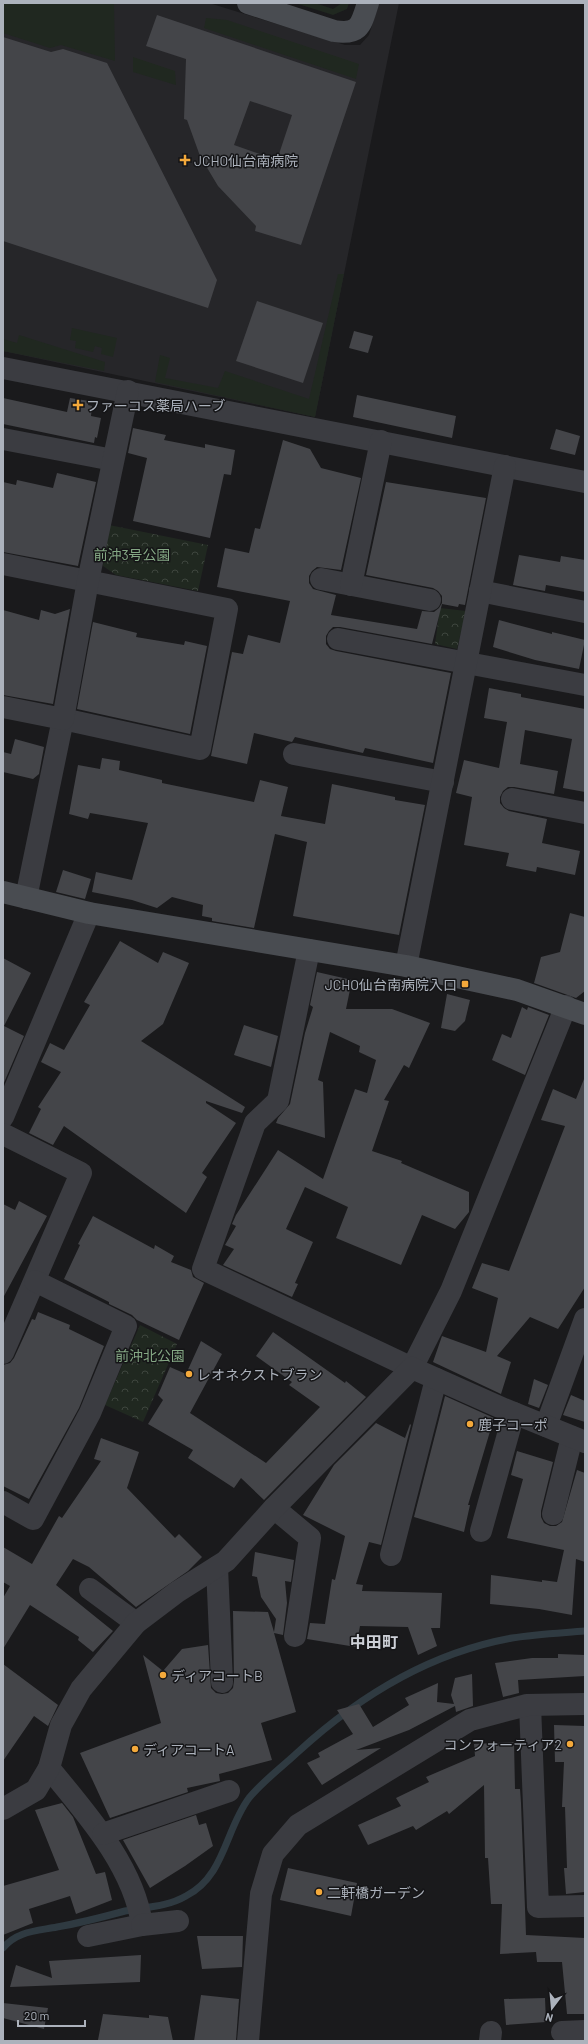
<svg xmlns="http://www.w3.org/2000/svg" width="588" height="2044" viewBox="0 0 588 2044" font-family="Barlow,'Noto Sans JP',sans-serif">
<defs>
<pattern id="forest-crowns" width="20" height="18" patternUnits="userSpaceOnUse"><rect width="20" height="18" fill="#202820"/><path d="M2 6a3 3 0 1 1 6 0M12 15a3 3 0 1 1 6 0" fill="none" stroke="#3e453e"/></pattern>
</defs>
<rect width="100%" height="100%" fill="#1a1a1c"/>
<polygon fill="#262629" points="3,3 209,3 345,45 360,45 369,35 379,3 399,3 315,417 3,351"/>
<g fill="#202820">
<polygon points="3,3 114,3 115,61 61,45 50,48 3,33"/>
<polygon points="295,3 315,3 333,9 342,3 349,3 347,9 333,15"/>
<polygon points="206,18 227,20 359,64 356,79 204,28"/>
<polygon points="133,57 175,71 176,85 133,72"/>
<polygon points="338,274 344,274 315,417 155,382 160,355 170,358 165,378 218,388 225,371 309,399"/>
<polygon points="72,328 117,338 113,357 101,354 102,348 95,346 93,352 75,348 76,341 70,340"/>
<polygon points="19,335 105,362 104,371 3,351 3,339 17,343"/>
</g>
<g fill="url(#forest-crowns)">
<polygon points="109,525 208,545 198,591 116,575 103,566"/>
<polygon points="440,608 466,611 457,649 435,644"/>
<polygon points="140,1325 177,1344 143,1422 105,1405"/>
</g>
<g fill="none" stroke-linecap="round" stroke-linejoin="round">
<path stroke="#2f3a41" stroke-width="7" d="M 3,1948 C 17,1931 37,1931 57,1927 C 80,1923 103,1917 125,1911 C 146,1907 167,1907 186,1896 C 225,1876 225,1830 249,1798 C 263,1781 282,1767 298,1752 C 359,1696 429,1653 512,1638 C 536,1634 561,1633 585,1631"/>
</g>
<g fill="#444549" fill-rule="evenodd">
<path d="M 157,15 L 356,82 L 301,245 L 255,231 L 256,226 L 218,186 L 200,156 L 187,120 L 184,119 L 186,59 L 146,46 ZM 250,101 L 292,115 L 277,160 L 234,145 Z"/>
<polygon points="3,37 51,52 63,49 107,63 217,280 208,308 3,241"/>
<polygon points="257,301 323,323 303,383 236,361"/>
<polygon points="354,331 373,336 368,353 349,348"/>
<polygon points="357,395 456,416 452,438 353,417"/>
<polygon points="3,398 67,412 70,398 89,401 88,405 92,406 91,416 101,418 97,438 95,437 94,443 3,424"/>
<polygon points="133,428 166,435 164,440 205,448 205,444 235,450 231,475 224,474 210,538 133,521 147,458 128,453"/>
<polygon points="556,429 580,436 575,455 550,449"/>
<polygon points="283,440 310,449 321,468 361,478 341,570 317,567 312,571 309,576 309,583 313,589 336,595 331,615 417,629 422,611 434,612 439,608 442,603 442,596 438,591 433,588 366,575 386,482 486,498 465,605 459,604 458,607 442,604 432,644 340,627 333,627 329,631 326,636 326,644 330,649 336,651 451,673 433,763 365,748 363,753 295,737 292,742 254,733 247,764 211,756 232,652 243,654 248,635 280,643 290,601 217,587 225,548 249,553 255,528 260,529"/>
<polygon points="57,473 96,482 78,566 3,552 3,482 16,485 17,480 53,488"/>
<polygon points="519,555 560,562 561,556 585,560 585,592 546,585 545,591 513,585"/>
<polygon points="70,609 53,704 3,695 3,610 39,620 41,610 55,614"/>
<polygon points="499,620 552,634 552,632 585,640 579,669 535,660 493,647"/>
<polygon points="93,622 137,633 136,637 184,645 185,641 207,646 190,734 77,709"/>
<polygon points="489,688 521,694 521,697 585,709 585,792 563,788 572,739 525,730 520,764 558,771 554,794 514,787 508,787 503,791 500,797 500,803 504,808 509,811 547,819 542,843 580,851 575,875 537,867 536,872 506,866 509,853 464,845 472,797 456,793 464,760 499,768 507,722 484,718"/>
<polygon points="15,739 44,747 39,774 33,779 3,772 3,752 11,754"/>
<polygon points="102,758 120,761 119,770 162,780 162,783 254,802 260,780 288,787 281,816 325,824 332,784 395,797 395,800 425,805 399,935 293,916 307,842 275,834 254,928 212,921 212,918 202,916 203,905 172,897 157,908 132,900 92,892 96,872 132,880 148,823 90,813 88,819 69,814 78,765 100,769"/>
<polygon points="63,870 91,879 85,899 56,892"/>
<polygon points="570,913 585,917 585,991 576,998 534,983 541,957 560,952"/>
<polygon points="120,941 158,963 163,952 189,963 163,1024 141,1041 245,1107 242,1113 206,1101 206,1103 236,1123 202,1173 207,1177 186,1213 64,1126 53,1145 29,1133 41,1109 38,1107 61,1072 41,1062 50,1043 64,1050 90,1005 84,1002"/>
<polygon points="3,958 31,973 4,1026 24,1036 3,1085"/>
<polygon points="317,972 352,980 346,1009 392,1009 430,1023 409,1068 404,1065 384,1100 389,1101 372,1151 402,1161 401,1163 469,1192 469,1212 455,1229 422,1215 401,1265 336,1238 348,1207 305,1187 286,1229 313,1242 295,1283 298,1284 292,1297 223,1265 234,1249 225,1245 236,1226 232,1224 236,1215 278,1150 323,1179 355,1089 367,1093 376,1060 359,1052 360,1046 330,1032 318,1080 323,1082 325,1138 276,1123 278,1118 290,1104 305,1033 313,1007 310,1005"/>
<polygon points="447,994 470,1000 465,1021 455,1031 441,1028"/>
<polygon points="522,1007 527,1010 528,1007 549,1015 525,1075 492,1060 502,1034 511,1038"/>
<polygon points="244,1025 278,1036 271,1067 234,1055"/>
<polygon points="584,1079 585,1287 558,1329 530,1317 497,1356 511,1362 501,1394 433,1362 442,1336 486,1352 498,1298 472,1288 482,1263 509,1271 565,1126 541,1120 553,1089 576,1099"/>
<polygon points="19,1201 47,1216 3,1298 3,1204 15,1210"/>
<polygon points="93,1216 154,1249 155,1245 174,1256 171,1262 191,1270 193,1277 204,1283 179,1340 137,1320 132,1315 109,1304 109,1302 64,1279 80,1245 78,1244"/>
<polygon points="38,1312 70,1325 69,1329 104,1346 79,1408 29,1499 3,1486 3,1365 10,1363 14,1358 32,1319 35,1320"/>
<polygon points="273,1332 345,1383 346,1381 366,1397 264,1500 241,1478 234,1488 188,1458 193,1450 148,1424 163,1400 158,1395 170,1367 186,1374 201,1341 222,1354 190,1413 266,1463 320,1407 289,1385 292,1382 256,1356"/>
<polygon points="534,1379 548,1385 539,1408 528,1404"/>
<polygon points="571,1395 585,1401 585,1422 563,1415"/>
<polygon points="445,1396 494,1418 468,1505 470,1505 464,1532 414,1517"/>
<polygon points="376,1423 405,1438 410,1424 411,1425 381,1545 369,1542 356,1584 363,1585 362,1591 442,1593 440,1628 431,1628 437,1646 418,1655 408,1627 360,1626 356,1647 307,1639 310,1623 325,1624 332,1579 335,1580 345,1536 303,1515 334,1465"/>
<polygon points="101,1438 139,1452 127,1488 175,1538 179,1534 202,1557 188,1571 136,1607 89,1567 73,1559 56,1585 113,1631 93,1652 78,1640 79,1637 30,1605 3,1649 3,1598 10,1586 3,1582 3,1547 32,1564 59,1516 62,1518 101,1461 94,1459"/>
<polygon points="517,1451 553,1462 541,1511 541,1517 544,1523 550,1526 556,1526 562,1522 577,1470 585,1473 585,1562 576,1559 572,1615 539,1609 490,1604 491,1575 542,1582 542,1580 557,1582 564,1550 507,1538 523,1479 511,1475"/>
<polygon points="255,1552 294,1560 291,1582 285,1581 287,1603 283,1635 274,1633 296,1712 261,1723 272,1760 219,1774 220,1781 187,1788 188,1792 110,1818 80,1753 161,1723 143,1655 163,1671 182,1649 208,1645 211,1688 216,1693 222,1694 228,1693 233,1688 234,1681 233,1611 268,1612 274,1632 276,1619 261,1597 257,1577 252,1576"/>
<polygon points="558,1654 585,1655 585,1676 518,1680 519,1693 503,1697 495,1663 532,1658 558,1658"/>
<polygon points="3,1664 58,1705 48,1726 34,1716 3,1761"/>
<polygon points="472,1674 473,1706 456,1712 455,1706 409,1730 356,1750 381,1748 322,1785 307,1763 320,1757 318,1753 353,1734 337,1710 359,1704 373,1727 409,1705 405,1698 438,1683 437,1702 454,1704 451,1695 455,1678"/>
<polygon points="554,1725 585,1726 585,1892 566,1894 564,1868 567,1868 565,1807 562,1807 564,1762 555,1762"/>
<polygon points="514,1742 515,1789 520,1789 521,1803 526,1935 585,1938 585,2014 567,2014 562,1962 537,1962 536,1952 500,1954 502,1904 491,1904 488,1858 485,1858 484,1785 449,1814 447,1811 416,1830 413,1826 368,1845 358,1825 401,1806 396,1798 429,1782 426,1777 475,1756 474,1744"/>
<polygon points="62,1803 73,1817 96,1874 105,1872 112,1900 76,1914 70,1896 29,1909 33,1923 3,1935 3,1886 59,1870 35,1810"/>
<polygon points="196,1815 199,1825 206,1823 213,1846 185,1866 150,1888 123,1840"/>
<polygon points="288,1868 357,1883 351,1916 280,1900"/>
<polygon points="197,1936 243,1936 242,1967 202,1969"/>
<polygon points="141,1955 140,1982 10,1987 16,1965 52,1978 49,1961"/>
<polygon points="201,1995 239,1999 236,2041 194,2041"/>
<polygon points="545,1998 546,2022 506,2025 504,1999"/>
<polygon points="3,2003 48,2008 44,2029 3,2018"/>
<polygon points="103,2014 149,2018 149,2015 168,2017 173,2041 98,2040"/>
</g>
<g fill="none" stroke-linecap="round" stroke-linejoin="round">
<g stroke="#3b3c41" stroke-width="22">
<polyline points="3,368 585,482"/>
<polyline points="3,439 113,460"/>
<polyline points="3,564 227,609 200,749 63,719 26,898"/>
<polyline points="321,579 430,600"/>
<polyline points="351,585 381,441"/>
<polyline points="480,591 585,612"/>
<polyline points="338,639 585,685"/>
<polyline points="3,707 63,719 88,581 128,391"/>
<polyline points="294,754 443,782"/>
<polyline points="512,799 585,813"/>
<polyline points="309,950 278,1101 255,1123 203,1269 412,1368 451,1291 566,1006"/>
<polyline points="406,966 505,466"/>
<polyline points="3,1117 89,913"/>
<polyline points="3,1134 81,1173 3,1353"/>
<polyline points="546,1426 585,1319"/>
<polyline points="3,1502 33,1519 90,1413 126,1326 35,1281"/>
<polyline points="274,1508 310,1538 295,1636"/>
<polyline points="553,1514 572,1437"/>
<polyline points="481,1531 514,1413"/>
<polyline points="391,1555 436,1379"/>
<polyline points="217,1567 222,1682"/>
<polyline points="90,1589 136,1623"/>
<polyline points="530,1705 538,1907 585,1906"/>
<path d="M 49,1768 C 85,1812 134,1866 142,1925 L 88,1936"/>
<polyline points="3,1809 36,1790 49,1768 61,1725 81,1689 136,1623 177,1592 226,1561 274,1508 412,1368 504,1409 585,1442"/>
<polyline points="103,1834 229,1791"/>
<polyline points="142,1925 178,1921"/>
<polyline points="562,2032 585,2031"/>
<polyline points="248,2041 261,1894 273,1854 298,1825 470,1720 527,1705 585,1704"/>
<polyline points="490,2041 491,2032"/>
</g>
<g stroke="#494c51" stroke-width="22">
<path d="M 248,3 L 334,31 C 360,35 361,25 368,3"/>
<polyline points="3,892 89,913 406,966 517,990 585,1014"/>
</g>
</g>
<g fill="#f4a93b" stroke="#151517" stroke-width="1.5">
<path d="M183 154h4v4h4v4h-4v4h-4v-4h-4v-4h4z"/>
<path d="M76 399h4v4h4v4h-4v4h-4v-4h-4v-4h4z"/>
<rect x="461" y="980" width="8" height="8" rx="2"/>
<circle cx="189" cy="1374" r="4"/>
<circle cx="470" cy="1424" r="4"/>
<circle cx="163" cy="1675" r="4"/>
<circle cx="570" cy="1744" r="4"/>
<circle cx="135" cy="1749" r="4"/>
<circle cx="319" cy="1892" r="4"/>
</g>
<g text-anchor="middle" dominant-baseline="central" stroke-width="3" stroke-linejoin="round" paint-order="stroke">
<g font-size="14" fill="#acb2bc" stroke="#151517" text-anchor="start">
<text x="194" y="160">JCHO仙台南病院</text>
<text x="86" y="405">ファーコス薬局ハーブ</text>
<text x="457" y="984" text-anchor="end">JCHO仙台南病院入口</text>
<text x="197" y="1374">レオネクストブラン</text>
<text x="478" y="1424">鹿子コーポ</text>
<text x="171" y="1675">ディアコートB</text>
<text x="562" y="1744" text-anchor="end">コンフォーティア2</text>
<text x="143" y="1749">ディアコートA</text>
<text x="327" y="1892">二軒橋ガーデン</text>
</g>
<g font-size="14" fill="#84a784" stroke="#151517">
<text x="132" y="554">前沖3号公園</text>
<text x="150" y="1355">前沖北公園</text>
</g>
<g font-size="16" font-weight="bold" fill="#ced1d8" stroke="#151517">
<text x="374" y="1641">中田町</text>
</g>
</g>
<rect width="588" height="2044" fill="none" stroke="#acb2bc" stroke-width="8"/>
<g transform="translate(552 2008) rotate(196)" stroke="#151517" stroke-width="3" paint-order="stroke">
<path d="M0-3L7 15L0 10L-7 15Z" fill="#acb2bc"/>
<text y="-6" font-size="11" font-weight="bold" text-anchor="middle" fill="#acb2bc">N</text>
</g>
<path d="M18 2020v6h67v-6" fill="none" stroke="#acb2bc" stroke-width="2"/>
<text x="24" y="2020" font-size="12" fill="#acb2bc" stroke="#151517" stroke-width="3" paint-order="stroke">20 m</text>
</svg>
